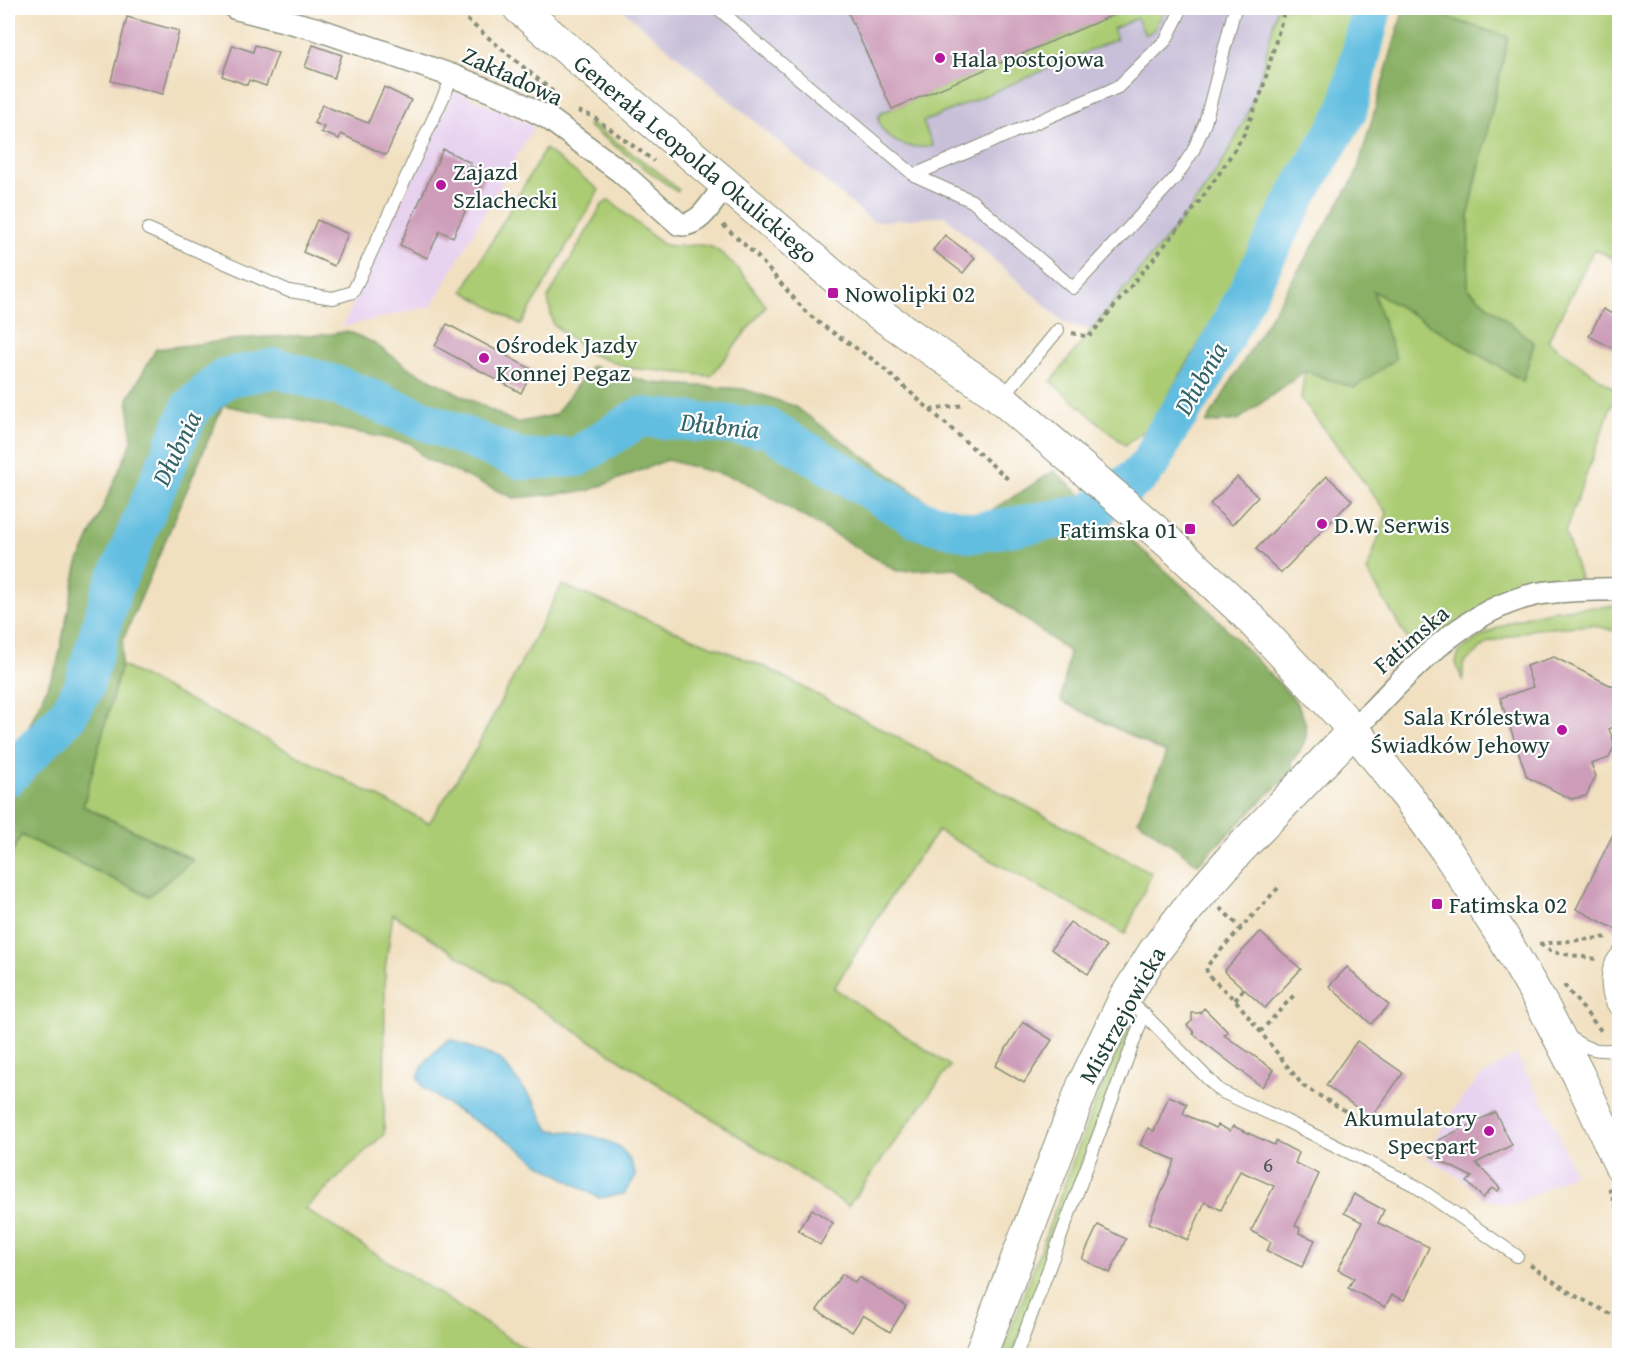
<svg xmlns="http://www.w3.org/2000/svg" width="1627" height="1363" viewBox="0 0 1627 1363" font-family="'Gentium Book Plus',serif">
<rect width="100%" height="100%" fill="#fff"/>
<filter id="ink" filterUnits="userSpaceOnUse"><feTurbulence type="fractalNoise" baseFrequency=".0167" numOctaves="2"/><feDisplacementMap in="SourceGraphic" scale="12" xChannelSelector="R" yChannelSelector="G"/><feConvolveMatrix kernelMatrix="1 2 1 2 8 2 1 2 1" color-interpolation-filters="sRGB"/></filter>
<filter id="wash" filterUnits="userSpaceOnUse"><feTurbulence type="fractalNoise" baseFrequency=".008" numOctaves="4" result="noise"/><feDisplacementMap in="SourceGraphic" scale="24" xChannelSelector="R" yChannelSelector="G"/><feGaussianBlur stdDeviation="1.35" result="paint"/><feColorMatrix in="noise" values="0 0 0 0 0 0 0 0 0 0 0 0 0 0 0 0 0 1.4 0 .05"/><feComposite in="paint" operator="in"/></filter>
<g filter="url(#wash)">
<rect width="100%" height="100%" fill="#f1e0c0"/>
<g fill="#e7d2ef">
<polygon points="454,90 534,126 432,306 342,327"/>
<polygon points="1516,1054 1553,1121 1574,1174 1512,1205 1483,1198 1459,1177 1426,1158 1429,1148 1461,1099 1478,1079"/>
</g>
<polygon fill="#c8bfd8" points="621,8 1277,8 1257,88 1245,118 1224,159 1205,191 1186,215 1090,330 1065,323 945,216 873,222"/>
<g fill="#accc73" stroke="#668454" stroke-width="1.5">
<path d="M 1130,8 L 1166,8 L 1153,31 L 1145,35 L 1137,18 L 1113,29 L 1117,39 L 923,122 L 933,146 C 911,150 883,143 878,118 L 881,113 Z"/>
<path d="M 1277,8 L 1357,8 L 1331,103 L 1243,267 L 1187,364 L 1147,429 L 1125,445 L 1051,382 C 1082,340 1115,300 1148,260 C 1186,216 1222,171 1246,117 C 1261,82 1268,44 1277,8 Z"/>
<polygon points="1417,8 1619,8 1619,261 1594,249 1548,341 1617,391 1565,532 1580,578 1538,584 1416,654 1367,571 1387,513 1301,398 1305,371 1354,388 1372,290 1522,380 1534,343 1468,289 1469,213 1508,37"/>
<polygon points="590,123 657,171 679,190 677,192 588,126"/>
<polygon points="545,149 599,190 521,325 463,291"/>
<path d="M 609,200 L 662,244 C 678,250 693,242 708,246 C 728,251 754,290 766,306 L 711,376 L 629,368 L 591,354 L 553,324 L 548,298 L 602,205 Z"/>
<polygon points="562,585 767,668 1152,873 1125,934 938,831 901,880 834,988 950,1066 848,1206 393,914 385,970 384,1134 305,1209 535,1355 8,1356 8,861 20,835 149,896 191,858 83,806 121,665 429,823 473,754"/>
<path d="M 1619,606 L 1619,632 L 1593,625 L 1535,629 L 1489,642 L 1463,664 L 1463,682 L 1456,663 L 1458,654 C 1464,646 1475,640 1484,635 C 1531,608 1567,608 1619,606 Z"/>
<polygon points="1131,1025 1132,1029 1012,1355 1001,1356 1088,1121 1114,1057"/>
</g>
<g fill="#89b065" stroke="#54764c" stroke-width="1.5">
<polygon points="1404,8 1417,8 1508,37 1469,213 1468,289 1534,343 1523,381 1373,291 1396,359 1354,388 1305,371 1238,420 1206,423 1356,175"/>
<path d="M 347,331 L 372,342 L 412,370 L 516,423 L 555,415 L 591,366 L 652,383 L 744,389 L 794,406 L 947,516 L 986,514 L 1054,471 L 1204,605 L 1294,699 C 1310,726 1312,738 1291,762 L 1294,769 L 1198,864 L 1138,820 L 1166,753 L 1061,701 L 1069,652 L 956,568 L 897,571 L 739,479 L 667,460 L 588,491 L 514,498 L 424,458 L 410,443 L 223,405 L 123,640 L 121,665 L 83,806 L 193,860 L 149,896 L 21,835 L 8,861 L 8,773 L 57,665 L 77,566 L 132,441 L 128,399 L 156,349 L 249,338 L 332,334 Z"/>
</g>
<path fill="#62bee0" stroke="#407e8a" stroke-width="1.5" d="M 450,1039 L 500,1059 L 535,1103 L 549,1130 C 571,1131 612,1136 626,1154 C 631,1160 634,1170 636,1176 L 624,1194 L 599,1198 L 538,1163 L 511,1142 L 454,1109 L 423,1087 L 418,1077 C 425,1059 435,1050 450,1039 Z"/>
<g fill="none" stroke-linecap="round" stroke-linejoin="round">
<polyline stroke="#62bee0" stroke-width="40" points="8,776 67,716 83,689 111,593 191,407 225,378 276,368 341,387 523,460 577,457 640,417 768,428 920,520 973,533 1089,514 1140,475 1152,461 1164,436 1205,375 1298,194 1347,112 1372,8"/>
</g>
<g id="blocks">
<g fill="#cd9db9">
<polygon points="846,8 1130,8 892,109"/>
<polygon points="127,17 179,31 163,94 111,81"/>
<polygon points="233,45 253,52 255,45 278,53 266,86 249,80 247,85 222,76"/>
<polygon points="313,45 342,55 334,78 305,67"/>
<polygon points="384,87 411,100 386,155 341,134 339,139 321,132 324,127 314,123 322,105 368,123"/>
<polygon points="443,149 471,163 470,166 487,174 475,198 472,197 453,237 440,231 427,258 400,245"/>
<polygon points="317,220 348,234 334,266 303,252"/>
<polygon points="945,235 975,258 963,273 933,250"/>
<polygon points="1603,309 1620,318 1620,352 1589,336"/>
<polygon points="447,324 533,370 521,393 435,346"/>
<polygon points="1327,476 1352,500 1281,573 1256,549"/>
<polygon points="1237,477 1258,497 1232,525 1210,504"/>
<polygon points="1554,657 1620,690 1620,724 1609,729 1615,745 1609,758 1591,764 1596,776 1586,796 1571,799 1527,777 1500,698 1533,687 1526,666"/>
<polygon points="1620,820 1620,919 1615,929 1576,909"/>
<polygon points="1070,922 1106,947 1088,974 1051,949"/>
<polygon points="1260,932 1301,969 1265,1008 1224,971"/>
<polygon points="1347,967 1389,1005 1371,1024 1329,986"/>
<polygon points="1204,1008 1228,1032 1224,1035 1274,1070 1262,1087 1193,1034 1195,1033 1187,1025 1192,1021 1192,1013 1200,1013"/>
<polygon points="1023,1022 1052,1040 1024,1083 995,1066"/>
<polygon points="1357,1041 1403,1073 1371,1118 1326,1085"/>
<polygon points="1169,1096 1187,1104 1183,1114 1216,1128 1218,1125 1230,1131 1233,1126 1274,1145 1276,1141 1299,1153 1295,1163 1319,1174 1295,1226 1300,1228 1299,1233 1315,1240 1302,1267 1267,1251 1271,1242 1251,1231 1274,1186 1240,1171 1221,1210 1205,1202 1188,1240 1149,1223 1175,1160 1140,1145 1148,1128 1154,1131"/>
<polygon points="1495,1112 1512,1145 1476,1163 1500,1188 1498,1191 1492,1188 1483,1198 1467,1182 1472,1177 1431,1156 1439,1140"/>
<polygon points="1354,1194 1384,1210 1378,1223 1429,1247 1404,1300 1392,1295 1385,1307 1348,1288 1354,1278 1338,1270 1362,1222 1344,1213"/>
<polygon points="812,1209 833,1223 820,1245 798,1230"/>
<polygon points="1098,1225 1126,1239 1110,1273 1082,1259"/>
<polygon points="842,1274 855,1283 859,1277 906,1306 890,1332 863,1315 852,1332 817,1310"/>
</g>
</g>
</g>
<g filter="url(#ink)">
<use href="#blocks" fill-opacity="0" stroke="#888e7a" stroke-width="1.5"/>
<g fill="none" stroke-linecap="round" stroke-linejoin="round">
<g stroke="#888e7a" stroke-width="14">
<g id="lane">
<polyline points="718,8 751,38 914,175 1118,87 1166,40 1178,16 1179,8"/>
<polyline points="914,175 972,201 1073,288 1176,177 1193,151 1205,123 1235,8"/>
<polyline points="148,229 289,291 333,298 353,292 453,76"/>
<polyline points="1001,399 1058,330"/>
<path d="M 1620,951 C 1603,966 1604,998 1620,1014"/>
<polyline points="1126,999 1144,1014 1220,1091 1286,1121 1414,1185 1517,1256"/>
<path d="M 1568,1035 C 1583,1050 1599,1052 1620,1049"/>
<polyline points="1016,1356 1144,1014"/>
</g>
</g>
<g stroke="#888e7a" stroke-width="25">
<g id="street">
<path d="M 235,8 L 317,29 L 453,76 L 513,100 L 548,118 L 621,172 L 679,224 C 700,228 714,199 725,185"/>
<path d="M 1354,730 C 1406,676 1459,611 1537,594 C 1563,589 1592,590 1620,589"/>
</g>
</g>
<g stroke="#888e7a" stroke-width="34">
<g id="secondary">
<polyline points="519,8 871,308 995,393 1173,546 1247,615 1354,730 1408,797 1446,850 1503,937 1543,1006 1579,1076 1620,1165"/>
<polyline points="980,1356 1084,1083 1125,998 1154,952 1188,908 1237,852 1354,730"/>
</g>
</g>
<g stroke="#888e7a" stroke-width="4" stroke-dasharray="4.5 4.5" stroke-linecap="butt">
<polyline points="453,8 558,96"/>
<polyline points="578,111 592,116 654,161"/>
<polyline points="723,225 757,256 805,311 819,323 875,361 1009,480"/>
<polyline points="1072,333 1089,337 1191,213 1221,171 1244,134 1262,91 1285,8"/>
<polyline points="930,410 964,405"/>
<polyline points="1278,888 1211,961 1206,968 1208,975 1237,1002 1303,1086 1371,1126"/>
<polyline points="1220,908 1241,928"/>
<polyline points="1539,944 1610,937"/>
<polyline points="1540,944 1552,952 1596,959"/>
<polyline points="1564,985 1603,1033"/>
<polyline points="1235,1000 1244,989"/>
<polyline points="1260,1032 1294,995"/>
<polyline points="1617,1065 1620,1072"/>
<polyline points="1609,1188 1620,1215"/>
<polyline points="1530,1265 1572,1294 1620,1319"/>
</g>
<use href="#lane" stroke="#fff" stroke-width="12"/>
<use href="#street" stroke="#fff" stroke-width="22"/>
<use href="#secondary" stroke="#fff" stroke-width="32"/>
</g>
</g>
<g fill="#b5179e" stroke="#fff" stroke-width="2">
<circle cx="940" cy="58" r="6"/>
<circle cx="441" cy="185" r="6"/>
<rect x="827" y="287" width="12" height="12" rx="3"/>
<circle cx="484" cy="358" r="6"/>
<circle cx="1322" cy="524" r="6"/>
<rect x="1184" y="523" width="12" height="12" rx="3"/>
<circle cx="1562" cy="730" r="6"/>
<rect x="1431" y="898" width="12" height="12" rx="3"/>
<circle cx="1489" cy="1131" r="6"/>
</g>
<g text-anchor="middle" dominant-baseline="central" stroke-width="4.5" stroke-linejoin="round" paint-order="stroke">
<g font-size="21" fill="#4a5555">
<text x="1268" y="1164">6</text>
</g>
<g font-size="24" fill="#1f3d34" stroke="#fff" text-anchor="start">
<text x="952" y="58">Hala postojowa</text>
<text x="453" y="171">Zajazd<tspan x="453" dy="28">Szlachecki</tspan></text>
<text x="845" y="293">Nowolipki 02</text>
<text x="496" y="344">Ośrodek Jazdy<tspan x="496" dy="28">Konnej Pegaz</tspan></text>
<text x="1334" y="524">D.W. Serwis</text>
<text x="1178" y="529" text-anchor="end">Fatimska 01</text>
<text x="1550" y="716" text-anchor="end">Sala Królestwa<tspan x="1550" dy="28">Świadków Jehowy</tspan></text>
<text x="1449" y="904">Fatimska 02</text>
<text x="1477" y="1117" text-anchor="end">Akumulatory<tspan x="1477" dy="28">Specpart</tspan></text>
</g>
<g font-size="24" fill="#1f3d34" stroke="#fff">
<text transform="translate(513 76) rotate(25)">Zakładowa</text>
<text transform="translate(696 159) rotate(40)">Generała Leopolda Okulickiego</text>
<text transform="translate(1411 639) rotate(-41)">Fatimska</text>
<text transform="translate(1122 1015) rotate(-61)">Mistrzejowicka</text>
</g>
<g font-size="26" font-style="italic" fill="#336468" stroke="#fff">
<text transform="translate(1200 378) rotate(-60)">Dłubnia</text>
<text transform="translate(720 425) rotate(6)">Dłubnia</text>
<text transform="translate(176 448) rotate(-64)">Dłubnia</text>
</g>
</g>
<rect width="1627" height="1363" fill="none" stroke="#fff" stroke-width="30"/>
</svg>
